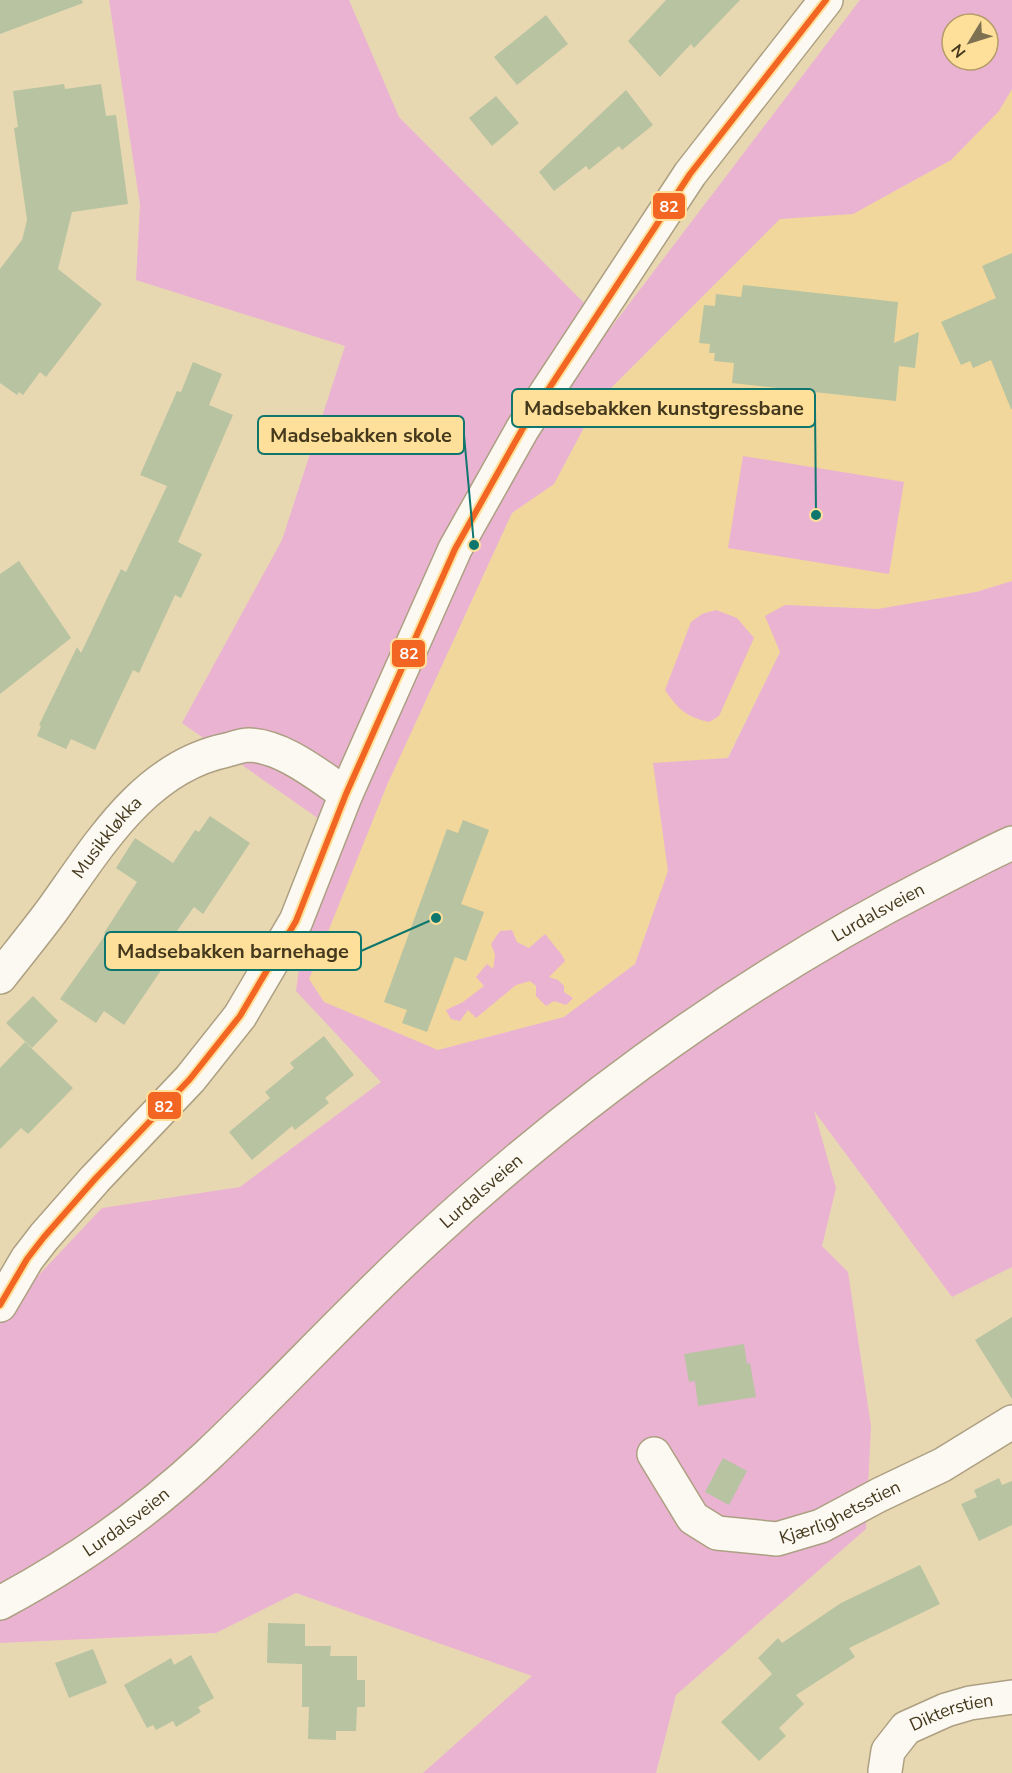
<svg xmlns="http://www.w3.org/2000/svg" width="1012" height="1773" viewBox="0 0 1012 1773" font-family="'Nunito Sans',sans-serif">
<rect width="100%" height="100%" fill="#e8d8b2"/>
<polygon fill="#f1d79b" points="1012,89 1012,581 976,592 878,609 785,605 780,652 727,758 654,764 668,871 635,964 564,1017 438,1050 324,1002 308,979 387,785 512,513 554,484 598,402 780,219 853,214 951,160 999,111"/>
<g fill="#eab3d2" fill-rule="evenodd">
<path d="M 109,0 L 349,0 L 399,117 L 610,329 L 860,0 L 1012,0 L 1012,89 L 999,111 L 951,160 L 853,214 L 780,219 L 598,401 L 554,484 L 512,513 L 387,785 L 309,979 L 324,1002 L 438,1050 L 564,1017 L 635,964 L 668,871 L 653,763 L 728,758 L 780,652 L 765,616 L 785,605 L 878,609 L 976,592 L 1012,581 L 1012,1267 L 952,1297 L 814,1111 L 836,1188 L 822,1246 L 848,1272 L 871,1426 L 866,1529 L 676,1695 L 656,1773 L 423,1773 L 532,1676 L 296,1593 L 216,1633 L 0,1643 L 0,1316 L 102,1208 L 240,1187 L 381,1082 L 296,991 L 319,819 L 182,723 L 282,540 L 345,346 L 136,280 L 140,205 ZM 952,24 L 988,24 L 988,60 L 952,60 Z"/>
<polygon points="743,456 904,482 889,574 728,548"/>
<path d="M 716,610 L 737,618 L 754,638 L 719,716 L 709,722 C 686,717 678,709 665,690 L 691,622 L 702,614 Z"/>
<polygon points="512,930 517,942 529,948 545,934 562,955 565,961 549,977 558,980 564,986 564,992 573,998 566,1005 554,1001 546,1006 536,996 536,986 530,981 516,985 476,1018 468,1010 460,1021 451,1019 446,1010 463,1002 484,986 476,977 487,964 493,969 495,955 491,944 500,931"/>
</g>
<g fill="#b7c3a1">
<polygon points="0,0 82,0 83,3 0,34"/>
<polygon points="666,0 740,0 694,48 691,44 660,77 628,41"/>
<polygon points="546,15 568,44 517,85 494,57"/>
<polygon points="64,84 65,89 101,84 106,116 116,115 128,204 72,212 58,269 102,304 46,377 40,372 23,395 19,392 17,395 0,383 0,269 22,240 27,220 14,128 18,127 13,91"/>
<polygon points="626,90 653,125 622,150 619,146 589,170 586,166 554,191 539,172"/>
<polygon points="496,96 519,123 492,146 469,118"/>
<polygon points="1012,253 1012,409 1011,409 991,360 973,368 970,361 961,365 941,322 996,298 982,266"/>
<polygon points="743,285 898,302 894,343 919,332 915,368 899,366 896,401 732,383 734,363 714,361 715,353 709,353 710,344 699,343 704,305 715,306 716,294 741,297"/>
<polygon points="193,362 222,374 209,405 233,415 178,542 202,554 181,598 175,595 139,673 133,670 95,750 71,739 66,749 37,736 41,726 39,725 77,647 81,653 121,569 126,572 167,486 140,475 177,391 181,392"/>
<polygon points="19,561 71,638 0,694 0,574"/>
<polygon points="210,816 250,843 203,914 194,907 160,955 168,960 124,1025 104,1011 96,1023 60,999 106,934 104,933 137,882 116,868 135,838 173,863 195,830 199,832"/>
<polygon points="463,820 489,830 461,904 484,912 466,961 455,957 427,1032 402,1023 407,1010 384,1002 447,829 458,833"/>
<polygon points="33,996 58,1021 32,1048 6,1023"/>
<polygon points="324,1036 354,1075 325,1098 329,1103 295,1130 292,1126 252,1160 229,1132 270,1098 265,1092 294,1068 290,1063"/>
<polygon points="25,1042 73,1088 28,1134 21,1128 0,1149 0,1068"/>
<polygon points="1012,1317 1012,1399 975,1340"/>
<polygon points="744,1344 747,1364 750,1363 756,1397 698,1406 695,1381 689,1382 684,1354"/>
<polygon points="723,1458 747,1471 729,1505 705,1492"/>
<polygon points="999,1478 1002,1485 1012,1481 1012,1525 979,1541 961,1504 977,1497 974,1490"/>
<polygon points="920,1565 940,1604 849,1648 855,1657 796,1695 804,1704 779,1728 786,1736 759,1761 721,1722 772,1674 758,1658 778,1638 782,1643 841,1603"/>
<polygon points="268,1623 305,1624 305,1646 331,1646 330,1656 357,1656 357,1680 365,1680 365,1707 357,1707 356,1731 336,1731 336,1740 308,1739 309,1707 302,1707 302,1664 267,1663"/>
<polygon points="93,1649 107,1683 69,1698 55,1663"/>
<polygon points="191,1655 214,1698 198,1707 201,1712 176,1727 173,1721 156,1730 153,1725 147,1728 124,1685 171,1658 174,1665"/>
</g>
<g fill="none" stroke-linecap="round" stroke-linejoin="round">
<g stroke="#ada082" stroke-width="36">
<g id="minor">
<path id="s1" d="M 0,977 C 18,954 36,932 53,909 C 99,845 144,767 227,750 C 234,748 242,745 249,745 C 283,746 319,776 346,794"/>
<polyline points="0,1305 27,1259 44,1237 95,1179 190,1079 240,1016 296,921 346,794 455,549 523,428 690,174 826,0"/>
<path id="s2" d="M 654,1454 L 693,1518 L 717,1533 L 777,1539 L 821,1526 L 879,1495 L 942,1465 L 1012,1422"/>
<path id="s3" d="M 885,1771 L 888,1751 L 906,1728 L 946,1710 L 970,1703 L 1012,1697"/>
</g>
</g>
<g stroke="#ada082" stroke-width="36">
<g id="major">
<path id="s4" d="M 0,1603 C 75,1563 146,1513 208,1455 C 282,1385 351,1309 426,1240 C 578,1100 748,977 932,883 C 958,870 985,855 1012,843"/>
</g>
</g>
<use href="#minor" stroke="#fcf9f3" stroke-width="33"/>
<use href="#major" stroke="#fcf9f3" stroke-width="33"/>
<g stroke="#ffe09b" stroke-width="10">
<polyline id="bus-1" points="0,1305 27,1259 44,1237 95,1179 190,1079 240,1016 296,921 346,794 455,549 523,428 690,174 826,0"/>
</g>
<use href="#bus-1" stroke="#f26522" stroke-width="6"/>
</g>
<g text-anchor="middle" dominant-baseline="central" stroke-width="5" stroke-linejoin="round" paint-order="stroke">
<g font-size="18" fill="#45391d" stroke="#ffe09b">
<text stroke="none"><textPath href="#s1" startOffset="176">Musikkløkka</textPath></text>
<text stroke="none"><textPath href="#s4" startOffset="1122">Lurdalsveien</textPath></text>
<text stroke="none"><textPath href="#s4" startOffset="636">Lurdalsveien</textPath></text>
<text stroke="none"><textPath href="#s2" startOffset="232">Kjærlighetsstien</textPath></text>
<text stroke="none"><textPath href="#s4" startOffset="150">Lurdalsveien</textPath></text>
<text stroke="none"><textPath href="#s3" startOffset="98">Dikterstien</textPath></text>
</g>
</g>
<path fill="none" stroke="#0f766e" stroke-width="2" d="M816 515L815 408M474 545L464 435M436 918L361 951"/>
<g fill="#0f766e" stroke="#ffe09b" stroke-width="2">
<circle cx="816" cy="515" r="6"/>
<circle cx="474" cy="545" r="6"/>
<circle cx="436" cy="918" r="6"/>
</g>
<g fill="#ffe09b" stroke="#0f766e" stroke-width="2">
<rect x="512" y="389" width="303" height="38" rx="6"/>
<rect x="258" y="416" width="206" height="38" rx="6"/>
<rect x="105" y="932" width="256" height="38" rx="6"/>
</g>
<g font-size="20" text-anchor="middle" font-weight="bold" fill="#45391d">
<text x="664" y="415">Madsebakken kunstgressbane</text>
<text x="361" y="442">Madsebakken skole</text>
<text x="233" y="958">Madsebakken barnehage</text>
</g>
<g stroke="#ffe09b" stroke-width="2">
<rect x="652" y="192" width="34" height="28" rx="6" fill="#f26522"/>
<rect x="391" y="639" width="35" height="29" rx="6" fill="#f26522"/>
<rect x="147" y="1091" width="35" height="29" rx="6" fill="#f26522"/>
</g>
<g font-size="16" text-anchor="middle" font-weight="bold" fill="#fff">
<text x="669" y="212">82</text>
<text x="409" y="659">82</text>
<text x="164" y="1112">82</text>
</g>
<g transform="translate(970 42) rotate(232)"><circle r="28" fill="#ffe09b" stroke="#b59d69" stroke-width="1.5"/>
<path d="M0-4.5L10 22L0 15L-10 22Z" fill="#7e7151"/>
<text y="-9" font-size="16" font-weight="bold" text-anchor="middle" fill="#45391d">N</text>
</g>
</svg>
